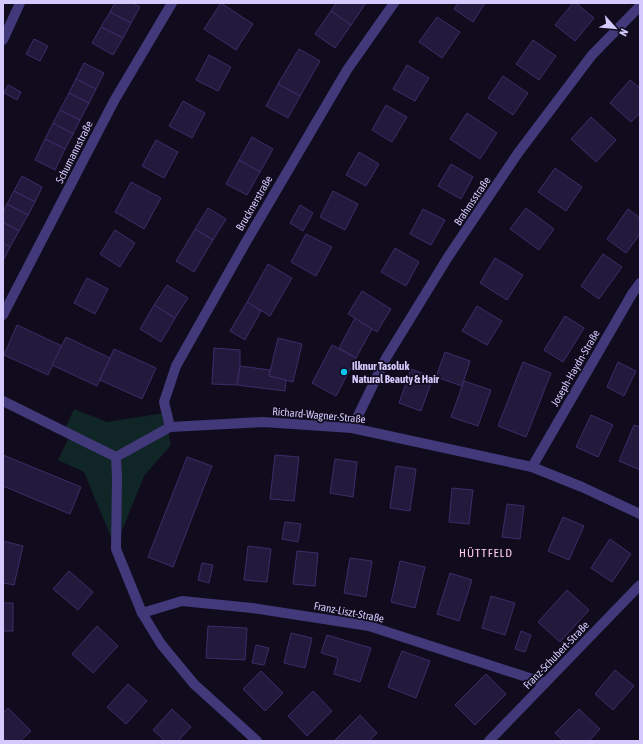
<svg xmlns="http://www.w3.org/2000/svg" width="643" height="744" viewBox="0 0 643 744" font-family="'Asap Condensed',sans-serif">
<rect width="100%" height="100%" fill="#100c1d"/>
<g fill="#102526">
<polygon points="74,409 107,422 164,413 167,426 116,455 65,429"/>
<polygon points="168,431 171,445 144,476 119,538 118,458"/>
<polygon points="71,434 116,457 116,549 84,472 58,460"/>
</g>
<g fill="#23193d" stroke="#3d2c68">
<polygon points="115,3 133,3 140,7 131,23 110,12"/>
<polygon points="221,3 253,24 236,50 204,29"/>
<polygon points="336,3 366,3 351,25 331,11"/>
<polygon points="458,3 485,3 473,22 454,9"/>
<polygon points="573,3 576,3 594,18 575,41 555,25"/>
<polygon points="331,11 351,25 335,48 315,34"/>
<polygon points="110,12 131,23 123,38 101,27"/>
<polygon points="437,17 460,32 442,58 419,42"/>
<polygon points="101,27 123,38 113,55 92,43"/>
<polygon points="34,39 48,46 40,61 26,54"/>
<polygon points="533,40 556,56 539,80 516,64"/>
<polygon points="299,49 320,61 300,96 278,84"/>
<polygon points="209,55 231,67 218,91 196,80"/>
<polygon points="84,63 104,73 96,89 76,79"/>
<polygon points="407,65 429,78 415,101 393,89"/>
<polygon points="503,76 528,93 513,115 488,98"/>
<polygon points="76,79 96,89 89,103 69,93"/>
<polygon points="630,80 640,88 640,113 631,122 610,103"/>
<polygon points="278,84 300,96 288,118 266,106"/>
<polygon points="8,85 21,92 17,100 4,93"/>
<polygon points="69,93 89,103 80,120 60,110"/>
<polygon points="183,101 205,113 192,138 169,126"/>
<polygon points="386,105 407,117 392,142 372,130"/>
<polygon points="60,110 80,120 73,134 53,123"/>
<polygon points="467,113 497,133 480,159 450,139"/>
<polygon points="591,117 616,140 596,162 571,139"/>
<polygon points="53,123 73,134 65,149 45,139"/>
<polygon points="252,137 273,149 260,172 239,160"/>
<polygon points="45,139 65,149 55,170 35,160"/>
<polygon points="156,140 178,152 164,178 142,166"/>
<polygon points="359,152 379,164 366,186 346,175"/>
<polygon points="239,160 260,172 247,195 226,184"/>
<polygon points="451,164 473,177 461,199 438,186"/>
<polygon points="555,168 582,187 566,211 538,192"/>
<polygon points="22,176 42,187 35,202 14,191"/>
<polygon points="131,182 161,198 144,229 115,212"/>
<polygon points="14,191 35,202 28,215 7,204"/>
<polygon points="333,191 358,204 345,230 320,217"/>
<polygon points="7,204 28,215 19,231 3,222 3,211"/>
<polygon points="300,205 313,213 303,231 290,223"/>
<polygon points="208,208 226,219 213,240 195,229"/>
<polygon points="526,208 554,229 539,250 510,229"/>
<polygon points="423,209 445,220 431,245 410,234"/>
<polygon points="628,209 640,218 640,234 626,253 607,239"/>
<polygon points="3,222 19,231 10,247 3,243"/>
<polygon points="195,229 213,240 194,272 176,261"/>
<polygon points="115,230 135,243 120,267 100,254"/>
<polygon points="306,234 332,247 316,276 291,262"/>
<polygon points="3,243 10,247 3,261"/>
<polygon points="395,248 419,262 406,286 381,272"/>
<polygon points="603,254 622,267 599,299 581,286"/>
<polygon points="495,258 523,275 507,300 480,283"/>
<polygon points="268,264 292,278 270,316 247,302"/>
<polygon points="87,278 108,289 95,314 74,303"/>
<polygon points="167,285 188,298 175,318 154,305"/>
<polygon points="362,291 391,309 377,332 348,314"/>
<polygon points="247,302 261,311 245,340 230,331"/>
<polygon points="154,305 175,318 161,342 140,329"/>
<polygon points="477,306 502,321 487,345 462,331"/>
<polygon points="565,316 584,328 563,362 544,350"/>
<polygon points="355,318 372,329 356,358 339,348"/>
<polygon points="17,325 62,346 48,375 4,355"/>
<polygon points="66,337 110,358 97,386 52,365"/>
<polygon points="278,338 302,344 293,382 269,376"/>
<polygon points="332,345 356,358 336,396 312,383"/>
<polygon points="214,348 240,350 240,366 237,385 212,384"/>
<polygon points="114,349 156,368 142,399 100,380"/>
<polygon points="445,352 470,361 462,386 436,377"/>
<polygon points="523,362 551,373 526,437 498,426"/>
<polygon points="618,362 636,371 624,396 607,387"/>
<polygon points="240,366 270,370 269,376 286,380 285,391 237,385"/>
<polygon points="411,369 433,377 421,411 399,403"/>
<polygon points="464,381 491,390 478,426 451,417"/>
<polygon points="591,415 613,425 598,457 576,447"/>
<polygon points="634,425 640,427 640,470 619,461"/>
<polygon points="3,455 81,487 70,514 3,486"/>
<polygon points="275,455 299,457 294,501 270,499"/>
<polygon points="187,457 212,466 173,567 148,557"/>
<polygon points="335,459 357,462 353,497 330,493"/>
<polygon points="396,466 416,469 410,511 390,508"/>
<polygon points="452,488 473,490 469,524 449,522"/>
<polygon points="507,504 524,506 520,539 502,537"/>
<polygon points="563,517 584,526 569,560 548,551"/>
<polygon points="285,522 301,524 298,542 282,539"/>
<polygon points="610,539 631,554 612,582 591,568"/>
<polygon points="3,541 23,546 14,585 3,583"/>
<polygon points="248,546 271,549 267,582 244,580"/>
<polygon points="297,551 318,553 315,586 293,584"/>
<polygon points="350,558 372,561 366,597 344,593"/>
<polygon points="400,561 425,567 415,608 391,602"/>
<polygon points="202,563 213,565 209,583 198,580"/>
<polygon points="69,571 93,592 78,610 53,589"/>
<polygon points="450,573 472,580 459,621 437,614"/>
<polygon points="567,590 589,610 560,642 538,622"/>
<polygon points="491,596 515,603 505,635 482,628"/>
<rect x="3" y="603" width="10" height="28"/>
<polygon points="97,626 118,646 93,673 72,654"/>
<polygon points="208,626 247,628 245,660 206,658"/>
<polygon points="521,631 531,635 525,652 515,649"/>
<polygon points="291,633 312,638 305,668 284,663"/>
<polygon points="327,635 371,648 360,682 334,674 338,658 321,653"/>
<polygon points="256,645 269,648 264,665 252,663"/>
<polygon points="402,651 430,661 416,698 388,687"/>
<polygon points="615,670 634,686 613,710 595,694"/>
<polygon points="261,671 283,693 265,711 243,689"/>
<polygon points="486,674 506,694 475,725 455,705"/>
<polygon points="128,684 147,701 126,724 107,707"/>
<polygon points="313,691 332,711 307,736 288,716"/>
<polygon points="8,708 31,731 20,741 3,740 3,713"/>
<polygon points="172,709 191,727 178,741 165,741 153,730"/>
<polygon points="579,709 600,729 589,741 564,741 555,733"/>
<polygon points="360,715 377,733 369,741 334,741"/>
</g>
<g fill="none" stroke-linecap="round" stroke-linejoin="round">
<g stroke="#41397a" stroke-width="10">
<polyline points="3,40 20,3"/>
<polyline points="3,315 114,101 172,3"/>
<polyline points="3,401 116,457 170,427 263,422 352,428 532,467 582,487 640,514"/>
<polyline points="170,427 164,402 176,366 246,242 347,70 394,3"/>
<polyline points="352,428 386,358 448,257 518,153 592,55 640,6"/>
<polyline points="116,457 117,478 116,549 142,613 161,644 194,684 257,741"/>
<polyline points="532,467 632,294 640,283"/>
<polyline points="142,613 182,601 252,608 369,626 545,683"/>
<polyline points="489,741 640,585"/>
</g>
</g>
<circle fill="#08c2eb" stroke="#100c1d" stroke-width="1.5" cx="344" cy="372" r="4"/>
<g text-anchor="middle" dominant-baseline="central" stroke-width="3.5" stroke-linejoin="round" paint-order="stroke">
<g font-size="11" fill="#d4cafd" stroke="#100c1d">
<text transform="translate(74 152) rotate(-63)">Schumannstraße</text>
<text transform="translate(472 201) rotate(-56)">Brahmsstraße</text>
<text transform="translate(254 203) rotate(-60)">Brucknerstraße</text>
<text transform="translate(575 368) rotate(-60)">Joseph-Haydn-Straße</text>
<text transform="translate(319 415) rotate(5)">Richard-Wagner-Straße</text>
<text transform="translate(349 612) rotate(11)">Franz-Liszt-Straße</text>
<text transform="translate(556 655) rotate(-46)">Franz-Schubert-Straße</text>
</g>
<g font-size="11" font-weight="bold" fill="#d4cafd" stroke="#100c1d" text-anchor="start">
<text x="352" y="366">Ilknur Tasoluk<tspan x="352" dy="13">Natural Beauty &amp; Hair</tspan></text>
</g>
<g font-size="12" letter-spacing="1" fill="#fdcce7" stroke="#100c1d">
<text x="486" y="553">HÜTTFELD</text>
</g>
</g>
<rect width="643" height="744" fill="none" stroke="#d4cafd" stroke-width="8"/>
<g transform="translate(615 28) rotate(117)" stroke="#100c1d" stroke-width="3" paint-order="stroke">
<path d="M0-3L7 15L0 10L-7 15Z" fill="#d4cafd"/>
<text y="-6" font-size="11" font-weight="bold" text-anchor="middle" fill="#d4cafd">N</text>
</g>
</svg>
